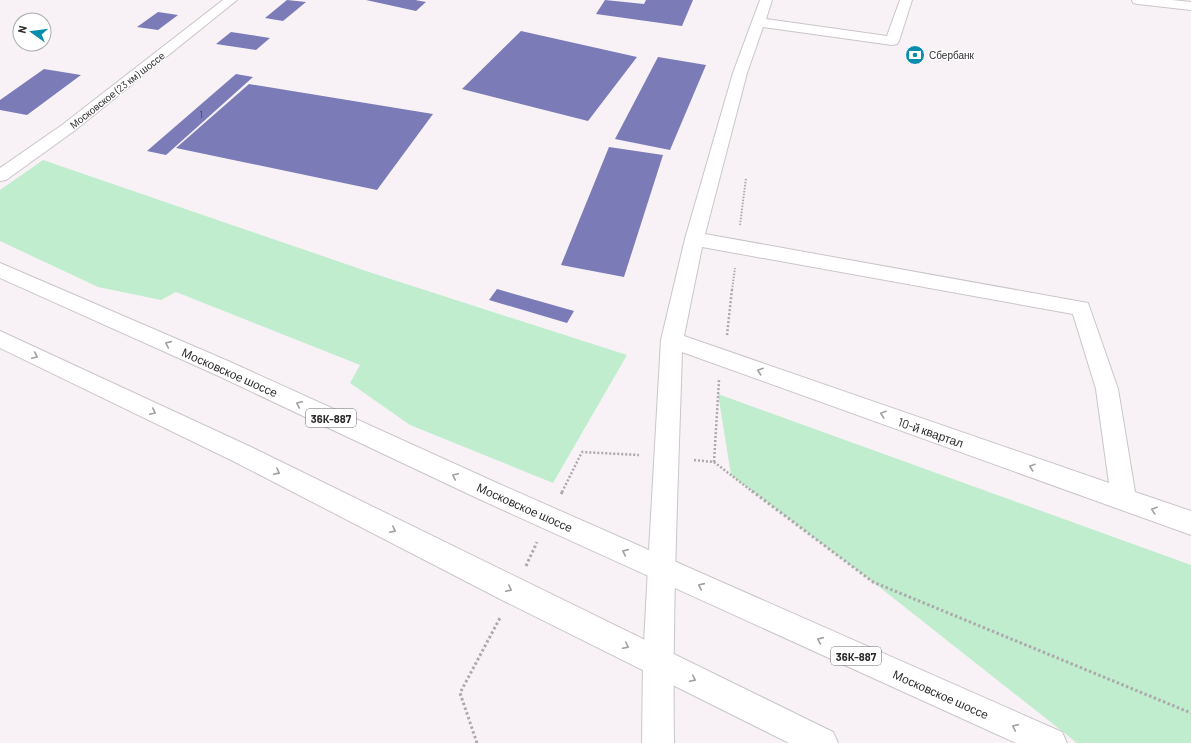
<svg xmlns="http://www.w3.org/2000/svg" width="1191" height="743" viewBox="0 0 1191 743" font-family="Barlow,sans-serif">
<rect width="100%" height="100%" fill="#f8f2f7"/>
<g fill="#c0edce">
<polygon points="43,160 372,273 627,355 553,483 410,425 350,383 360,365 176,292 161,300 98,287 0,241 0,190"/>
<polygon points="718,394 1191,565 1191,743 1077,743 873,582 731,475"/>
</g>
<g fill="#7a7bb7">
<polygon points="287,0 306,2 283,21 265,18"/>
<polygon points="366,0 415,0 426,2 416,11"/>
<polygon points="605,0 644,4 646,0 693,0 682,26 596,14"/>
<polygon points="158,12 178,15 158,30 137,27"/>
<polygon points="521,31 637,57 588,121 462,89"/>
<polygon points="231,32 270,38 256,50 216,44"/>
<polygon points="658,57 706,65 670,150 615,139"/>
<polygon points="44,69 81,75 27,115 0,110 0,100"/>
<polygon points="236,74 253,77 166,155 147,151"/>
<polygon points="249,84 433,114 377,190 176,148"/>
<polygon points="609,147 663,155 624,277 561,265"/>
<polygon points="497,289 574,311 567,323 489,300"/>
</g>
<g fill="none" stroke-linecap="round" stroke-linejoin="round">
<g stroke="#cac5c9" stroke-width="2">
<g id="minor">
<polygon points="223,0 237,0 74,131 6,180 0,181 0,168 62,125"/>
<path d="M 760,0 L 772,0 L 766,19 L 887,36 L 900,0 L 912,0 L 899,41 L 897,44 L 892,45 L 763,27 L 747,73 L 705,234 L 1088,303 L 1118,389 L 1135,492 L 1191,511 L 1191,535 L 682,352 C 678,482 672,613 674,743 L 642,743 L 643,662 L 648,568 L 661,340 L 685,239 L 733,73 ZM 702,247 L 1073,314 L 1096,389 L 1109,483 L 684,336 Z"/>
<polygon points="1132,0 1172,0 1191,2 1191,10 1138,4 1133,3"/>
</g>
</g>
<g stroke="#cac5c9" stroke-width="2">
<g id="major">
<polygon points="0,263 228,361 497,483 1062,732 1067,743 1016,743 479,499 212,373 0,278"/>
<polygon points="0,331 251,447 833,732 838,743 789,743 504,601 233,461 0,348"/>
</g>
</g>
<g stroke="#ada8ac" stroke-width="2" stroke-dasharray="1.5 1.5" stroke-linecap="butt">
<polyline points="740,225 746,178"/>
<polyline points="732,290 735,268"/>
</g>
<g stroke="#ada8ac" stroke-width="2.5" stroke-dasharray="2 2" stroke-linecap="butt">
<polyline points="727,335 732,289"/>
<polyline points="694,460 714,462 753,492"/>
<polyline points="714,462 719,380"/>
<polyline points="562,492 582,452 639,455"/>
</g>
<g stroke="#ada8ac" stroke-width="3" stroke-dasharray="2.5 2.5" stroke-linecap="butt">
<polyline points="752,491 873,582 1191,713"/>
<polyline points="561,494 563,491"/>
<polyline points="526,566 537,542"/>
<polyline points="477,743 460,693 501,616"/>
</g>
<use href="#minor" fill="#fff" fill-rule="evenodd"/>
<use href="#major" fill="#fff" fill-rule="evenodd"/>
</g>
<defs><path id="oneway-chevron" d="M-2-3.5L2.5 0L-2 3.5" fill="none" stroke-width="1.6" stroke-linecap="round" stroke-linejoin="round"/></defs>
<g stroke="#a1a0a0">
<use href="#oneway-chevron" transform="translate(168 344) rotate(-156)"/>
<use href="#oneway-chevron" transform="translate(35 356) rotate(25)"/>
<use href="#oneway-chevron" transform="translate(760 371) rotate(-161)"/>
<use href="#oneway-chevron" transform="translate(299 404) rotate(-155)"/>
<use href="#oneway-chevron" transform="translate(153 412) rotate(25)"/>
<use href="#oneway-chevron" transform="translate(883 414) rotate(-161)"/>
<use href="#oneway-chevron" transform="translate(1032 467) rotate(-161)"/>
<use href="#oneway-chevron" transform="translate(277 472) rotate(27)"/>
<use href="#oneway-chevron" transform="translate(455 476) rotate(-155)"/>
<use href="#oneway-chevron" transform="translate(1154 510) rotate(-161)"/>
<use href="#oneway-chevron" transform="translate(393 530) rotate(27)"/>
<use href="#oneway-chevron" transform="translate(625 552) rotate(-156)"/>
<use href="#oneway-chevron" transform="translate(701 586) rotate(-156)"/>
<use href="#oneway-chevron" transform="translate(509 589) rotate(27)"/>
<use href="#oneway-chevron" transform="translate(820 640) rotate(-156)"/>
<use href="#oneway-chevron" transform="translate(626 646) rotate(26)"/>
<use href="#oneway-chevron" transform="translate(693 679) rotate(26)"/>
<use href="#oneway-chevron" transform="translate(1015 727) rotate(-156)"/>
</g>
<defs>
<g id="bank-disc" transform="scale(1)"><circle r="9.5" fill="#098dac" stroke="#fff"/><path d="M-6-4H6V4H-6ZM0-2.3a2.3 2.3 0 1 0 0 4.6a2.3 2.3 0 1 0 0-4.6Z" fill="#fff"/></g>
</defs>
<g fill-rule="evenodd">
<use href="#bank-disc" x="915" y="55"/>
</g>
<g text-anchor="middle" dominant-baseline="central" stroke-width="3" stroke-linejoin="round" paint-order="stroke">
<g font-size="9" fill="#414050">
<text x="201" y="114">1</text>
</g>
<g font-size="10" fill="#2e2c2d" stroke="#fff" text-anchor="start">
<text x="929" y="55">Сбербанк</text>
</g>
<g font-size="10" fill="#2e2c2d" stroke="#fff">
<text transform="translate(117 90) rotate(-38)">Московское (23 км) шоссе</text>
</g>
<g fill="#fff" stroke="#6d6b6c" stroke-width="1">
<rect x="306" y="409" width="50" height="18" rx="3"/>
<rect x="831" y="647" width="50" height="18" rx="3"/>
</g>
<g font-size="11" font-weight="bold" fill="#2e2c2d">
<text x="331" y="418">36К-887</text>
<text x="856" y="656">36К-887</text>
</g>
<g font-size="12" fill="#2e2c2d" stroke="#fff">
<text transform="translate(230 372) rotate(24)">Московское шоссе</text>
<text transform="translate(931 432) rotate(19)">10-й квартал</text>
<text transform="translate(525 507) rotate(24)">Московское шоссе</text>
<text transform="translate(941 694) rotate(24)">Московское шоссе</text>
</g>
</g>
<g transform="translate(32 32) rotate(284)"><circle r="19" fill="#ffffff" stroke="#ababab"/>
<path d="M0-3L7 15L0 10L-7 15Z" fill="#098dac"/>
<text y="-6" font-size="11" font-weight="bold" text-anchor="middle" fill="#2e2c2d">N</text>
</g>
</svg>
